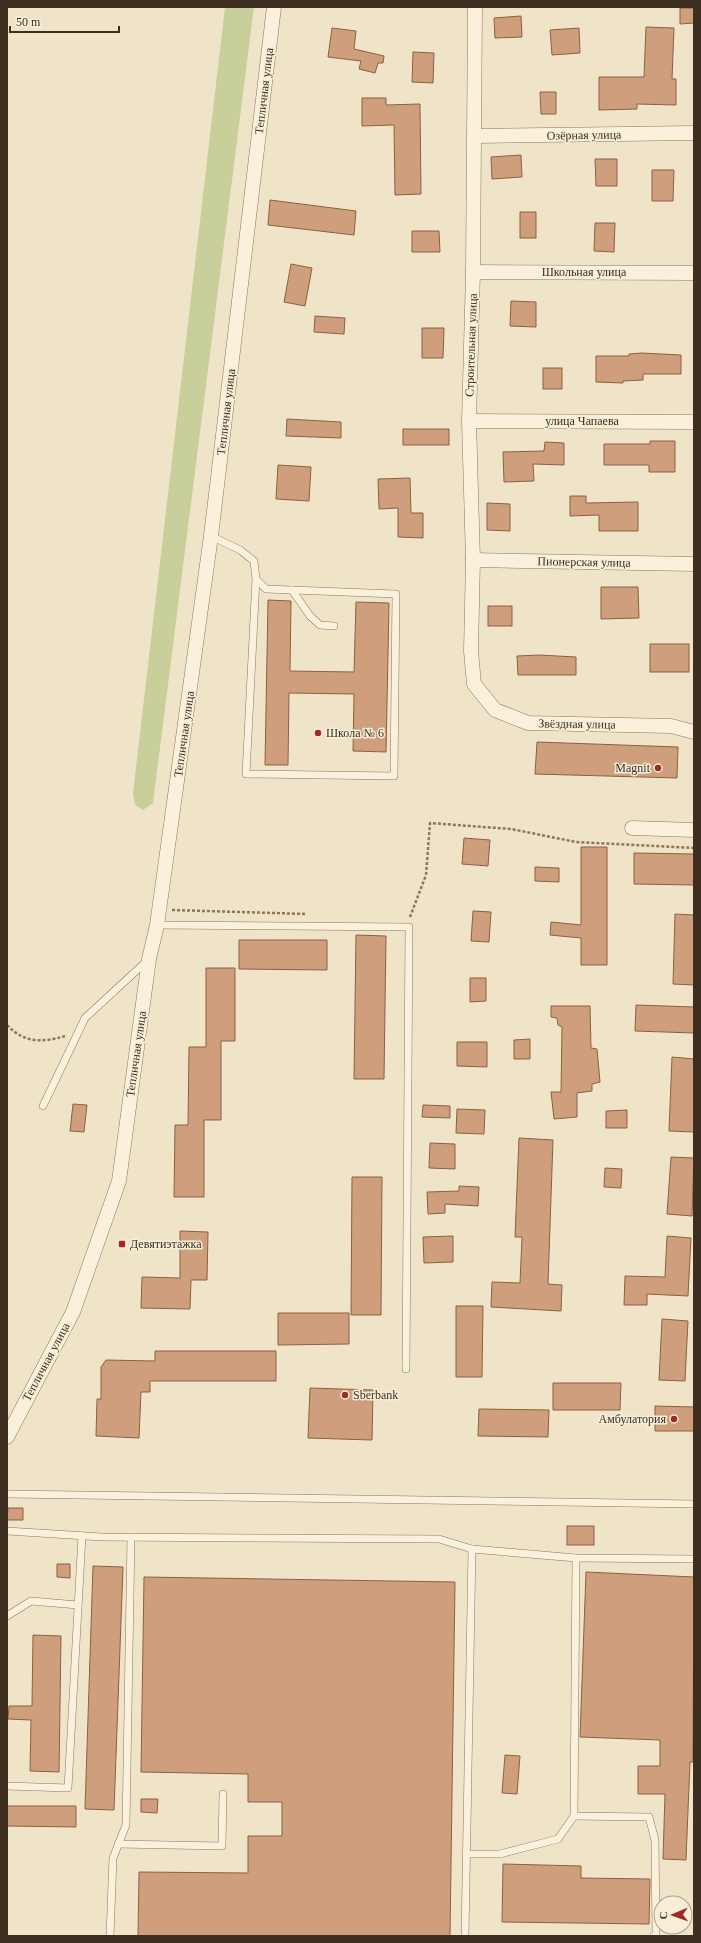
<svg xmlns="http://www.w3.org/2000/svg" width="701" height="1943" viewBox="0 0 701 1943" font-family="Georgia,serif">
<rect width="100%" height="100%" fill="#f0e4c8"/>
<polygon fill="#c9cf9b" points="225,7 254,7 153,803 143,810 135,805 133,793"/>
<g fill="#cf9f7d" stroke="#8d5f41">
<polygon points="680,8 694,8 694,23 680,24"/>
<polygon points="521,16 522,37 495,38 494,18"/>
<polygon points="646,27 674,28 672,79 676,79 676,105 637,104 637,109 599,110 599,77 644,77"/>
<polygon points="332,28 356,31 354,49 384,56 383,63 378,63 375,73 359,69 361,61 328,57"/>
<polygon points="579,28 580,53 552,55 550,30"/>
<polygon points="413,52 434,53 433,83 412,82"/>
<polygon points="540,92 556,92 556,114 541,114"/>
<polygon points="362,98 386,98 386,105 420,104 421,194 395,195 394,125 362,126"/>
<polygon points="521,155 522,177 492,179 491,157"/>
<polygon points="595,159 617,159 617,186 596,186"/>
<polygon points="652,170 674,170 673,201 652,201"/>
<polygon points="270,200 356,211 354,235 268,225"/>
<rect x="520" y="212" width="16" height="26"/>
<polygon points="595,223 615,223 614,252 594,251"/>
<polygon points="412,231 439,231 440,252 412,252"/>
<polygon points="291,264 312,268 305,306 284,302"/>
<polygon points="511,301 536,302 536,327 510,326"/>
<polygon points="315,316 345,318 344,334 314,332"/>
<polygon points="422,328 444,328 443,358 422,358"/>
<polygon points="642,353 681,355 681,374 643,374 643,380 623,381 623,383 596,382 596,356 629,356 629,354"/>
<rect x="543" y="368" width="19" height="21"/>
<polygon points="287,419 341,422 341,438 286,436"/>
<rect x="403" y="429" width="46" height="16"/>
<polygon points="650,441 675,441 675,472 649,472 649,465 604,465 604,444 650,444"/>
<polygon points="545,442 564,443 564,465 533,464 534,481 504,482 503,452 544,451"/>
<polygon points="278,465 311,467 309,501 276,499"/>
<polygon points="410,478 411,513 423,513 423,538 398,537 398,508 379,509 378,479"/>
<polygon points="570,496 586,496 586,503 638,502 638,531 599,531 599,515 570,516"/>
<polygon points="487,503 510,504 510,531 487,530"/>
<polygon points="601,587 638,587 639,618 601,619"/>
<polygon points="268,600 291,601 290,671 354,672 356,602 389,603 386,752 353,751 354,694 289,693 288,765 265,765"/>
<rect x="488" y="606" width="24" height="20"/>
<rect x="650" y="644" width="39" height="28"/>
<polygon points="539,655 576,657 576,675 518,675 517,656"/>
<polygon points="537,742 678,747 677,778 535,774"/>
<polygon points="464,838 490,840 488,866 462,864"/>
<polygon points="581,847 607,847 607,965 581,965 581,938 550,935 551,922 581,925"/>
<polygon points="634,853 694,854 694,885 634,884"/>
<polygon points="535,867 559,868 559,882 535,881"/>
<polygon points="473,911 491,912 489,942 471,941"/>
<polygon points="675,914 694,915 694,985 673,984"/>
<polygon points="356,935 386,936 384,1079 354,1079"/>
<polygon points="239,940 327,940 327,970 239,969"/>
<polygon points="206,968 235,968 235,1041 221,1041 221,1120 204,1120 204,1197 174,1197 175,1125 188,1125 189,1047 206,1047"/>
<polygon points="470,978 486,978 486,1001 470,1002"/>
<polygon points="636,1005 694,1007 694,1033 635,1031"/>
<polygon points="551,1006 590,1006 591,1048 597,1049 600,1082 592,1084 592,1091 577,1093 577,1117 554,1119 551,1092 561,1092 562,1027 558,1025 557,1018 551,1017"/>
<polygon points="530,1039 530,1059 514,1059 514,1040"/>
<polygon points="457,1042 487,1042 487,1067 457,1066"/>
<polygon points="672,1057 694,1059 694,1132 669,1131"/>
<polygon points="73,1104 87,1105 84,1132 70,1131"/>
<polygon points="423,1105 450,1106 450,1118 422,1117"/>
<polygon points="457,1109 485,1110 484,1134 456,1133"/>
<polygon points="627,1110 627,1128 606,1128 606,1111"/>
<polygon points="519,1138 553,1140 548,1284 562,1285 561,1311 491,1307 492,1282 520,1283 522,1237 515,1237"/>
<polygon points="430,1143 455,1144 455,1169 429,1168"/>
<polygon points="671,1157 694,1158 692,1216 667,1214"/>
<polygon points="605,1168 622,1169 621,1188 604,1187"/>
<polygon points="352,1177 382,1177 381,1315 351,1315"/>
<polygon points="459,1186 479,1187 478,1206 445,1204 445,1213 428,1214 427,1192 459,1191"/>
<polygon points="180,1231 208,1232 207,1280 191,1280 190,1309 141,1308 142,1277 180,1278"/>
<polygon points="453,1236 453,1262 424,1263 423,1237"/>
<polygon points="667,1236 691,1238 688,1296 647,1294 647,1305 624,1305 625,1276 665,1277"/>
<polygon points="456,1306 483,1306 482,1377 456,1377"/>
<polygon points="278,1313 349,1313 349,1344 278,1345"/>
<polygon points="662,1319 688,1321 685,1381 659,1380"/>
<polygon points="155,1351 276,1351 276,1381 150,1381 150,1392 141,1392 139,1438 96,1436 97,1399 101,1399 101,1367 106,1360 155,1361"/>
<polygon points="553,1383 621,1383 620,1410 553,1410"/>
<polygon points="310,1388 373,1390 372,1440 308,1438"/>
<polygon points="655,1406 694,1407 694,1431 655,1431"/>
<polygon points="479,1409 549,1410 548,1437 478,1436"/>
<polygon points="8,1508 23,1508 23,1520 7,1520"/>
<rect x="567" y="1526" width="27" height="19"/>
<polygon points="57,1564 70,1564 70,1578 57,1577"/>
<polygon points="93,1566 123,1567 114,1810 85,1809"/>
<polygon points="586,1572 694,1577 693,1762 690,1762 686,1860 663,1859 665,1794 638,1794 638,1766 660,1766 660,1740 580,1737"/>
<polygon points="144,1577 455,1582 450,1936 138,1936 139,1872 248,1873 248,1836 282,1836 282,1802 248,1802 248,1774 141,1772"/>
<polygon points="33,1635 61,1636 59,1772 30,1771 31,1720 8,1719 9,1706 32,1706"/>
<polygon points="505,1755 520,1756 517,1794 502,1793"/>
<polygon points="141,1799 158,1799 157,1813 141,1812"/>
<polygon points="7,1806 76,1806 76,1827 7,1826"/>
<polygon points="503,1864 581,1866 581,1878 650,1879 649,1924 502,1922"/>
</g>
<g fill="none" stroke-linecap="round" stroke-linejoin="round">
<g stroke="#8d765c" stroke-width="8">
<g id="lane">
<polyline points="211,536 240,550 254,561 256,579 266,589 396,594 394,776 246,774 256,579"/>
<polyline points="292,590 310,616 320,625 334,626"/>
<polyline points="157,925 409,927 406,1369"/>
<polyline points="43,1106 85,1018 148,960"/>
<polyline points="7,1494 694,1504"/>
<polyline points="7,1531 102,1537 439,1539 472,1549 576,1558 694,1559"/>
<polyline points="576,1558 574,1816 649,1817 655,1840 656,1935 654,1936"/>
<polyline points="7,1616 31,1601 78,1605"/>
<polyline points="7,1786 68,1788 82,1536"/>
<polyline points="118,1844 222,1846 223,1794"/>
<polyline points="467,1854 500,1854 558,1839 574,1816"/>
<polyline points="110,1936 113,1858 126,1825 131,1537"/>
<polyline points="465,1936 472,1549"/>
</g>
</g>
<g stroke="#8d765c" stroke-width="15">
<g id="street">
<polyline points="475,7 473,272 469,421 473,560 471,651 474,684 495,710 528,723 671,726 694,732"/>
<polyline points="475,136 694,133"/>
<polyline points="473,272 694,273"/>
<polyline points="469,421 694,422"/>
<polyline points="473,560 694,564"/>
<polyline points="632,828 694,830"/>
<polyline points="7,1437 73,1312 119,1181 149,959 157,925 211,536 274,7"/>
</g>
</g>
<g stroke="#8d765c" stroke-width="2.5" stroke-dasharray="3 2" stroke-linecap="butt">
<polyline points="172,910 307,914"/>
<polyline points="410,917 426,875 430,823 511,829 576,842 694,848"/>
<path d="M 7,1025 C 24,1043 42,1043 65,1036"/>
</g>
<use href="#lane" stroke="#faf1dc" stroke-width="7"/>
<use href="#street" stroke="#faf1dc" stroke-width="14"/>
</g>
<g fill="#9e2a2b" stroke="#f7eed8" stroke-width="1.5">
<circle cx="318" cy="733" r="4"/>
<circle cx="658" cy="768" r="4"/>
<rect x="118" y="1240" width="8" height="8" rx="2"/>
<circle cx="345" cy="1395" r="4"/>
<circle cx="674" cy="1419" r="4"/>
</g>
<g text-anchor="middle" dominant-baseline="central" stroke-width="3" stroke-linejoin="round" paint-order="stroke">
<g font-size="12" fill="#3d2e20" stroke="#f7eed8">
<text transform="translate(264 91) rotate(-83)">Тепличная улица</text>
<text transform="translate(584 135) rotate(-1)">Озёрная улица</text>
<text x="584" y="272">Школьная улица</text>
<text transform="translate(471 345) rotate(-88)">Строительная улица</text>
<text transform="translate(226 412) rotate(-83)">Тепличная улица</text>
<text x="582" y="421">улица Чапаева</text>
<text transform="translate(584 562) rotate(1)">Пионерская улица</text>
<text transform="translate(577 724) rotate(1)">Звёздная улица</text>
<text transform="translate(184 734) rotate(-82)">Тепличная улица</text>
<text transform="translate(136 1054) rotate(-82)">Тепличная улица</text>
<text transform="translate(46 1362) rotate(-62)">Тепличная улица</text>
</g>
<g font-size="12" fill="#3d2e20" stroke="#f7eed8" text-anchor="start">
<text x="326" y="733">Школа № 6</text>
<text x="650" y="768" text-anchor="end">Magnit</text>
<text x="130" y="1244">Девятиэтажка</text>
<text x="353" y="1395">Sberbank</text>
<text x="666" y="1419" text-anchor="end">Амбулатория</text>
</g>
</g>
<rect width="701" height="1943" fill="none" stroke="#3d2e20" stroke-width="16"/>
<g transform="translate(673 1915) rotate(268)"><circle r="19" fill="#f7eed8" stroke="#ada18e"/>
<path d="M0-3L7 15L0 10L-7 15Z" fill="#9e2a2b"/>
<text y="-6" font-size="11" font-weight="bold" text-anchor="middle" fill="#3d2e20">С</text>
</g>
<path d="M10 26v6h109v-6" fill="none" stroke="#3d2e20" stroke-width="2"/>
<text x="16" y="26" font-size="12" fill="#3d2e20" stroke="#f7eed8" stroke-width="3" paint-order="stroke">50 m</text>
</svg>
